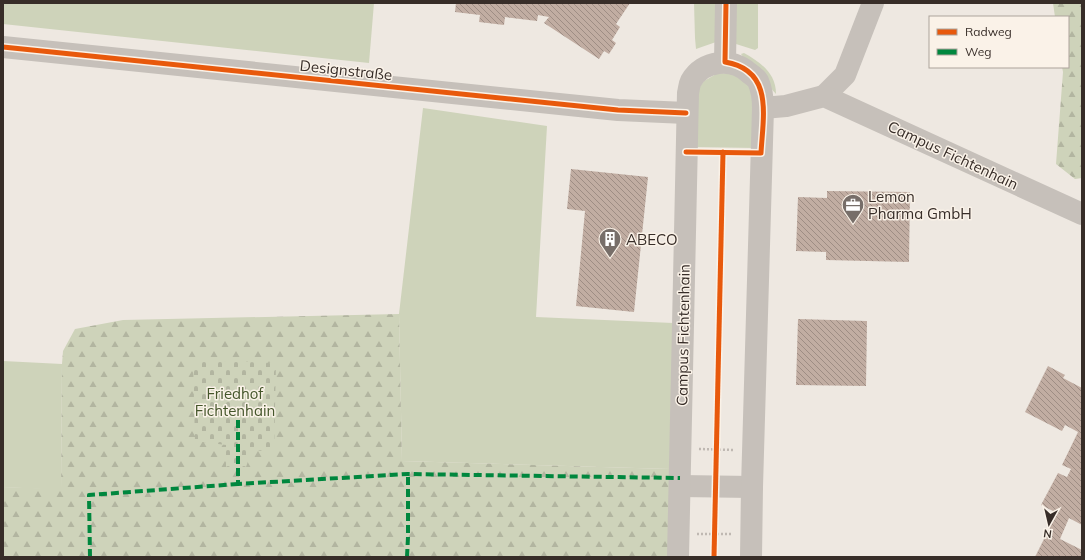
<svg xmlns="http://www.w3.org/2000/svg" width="1085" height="560" viewBox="0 0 1085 560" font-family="Mulish,sans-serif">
<defs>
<pattern id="forest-firs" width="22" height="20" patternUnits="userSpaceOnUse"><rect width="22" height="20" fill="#ced3ba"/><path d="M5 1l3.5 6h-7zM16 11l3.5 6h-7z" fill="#b2b5a0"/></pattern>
<pattern id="cemetery-stones" width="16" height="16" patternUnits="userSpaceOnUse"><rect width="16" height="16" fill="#ced3ba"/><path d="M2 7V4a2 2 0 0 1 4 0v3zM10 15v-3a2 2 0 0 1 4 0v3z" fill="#b2b5a0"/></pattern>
<pattern id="building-back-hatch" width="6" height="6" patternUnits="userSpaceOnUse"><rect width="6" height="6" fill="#c1ada2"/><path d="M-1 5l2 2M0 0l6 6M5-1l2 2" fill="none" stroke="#9e8d84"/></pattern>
</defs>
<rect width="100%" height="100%" fill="#eee8e1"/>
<g fill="#ced3ba">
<polygon points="3,3 374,3 369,63 3,24"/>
<polygon points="694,3 717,3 716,42 696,49 695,38"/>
<polygon points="734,3 758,3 758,48 755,50 736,44"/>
<path d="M 744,53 C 760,62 776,73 776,94 L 744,58 L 741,54 Z"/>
<polygon points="718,73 735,74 751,86 756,148 692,147 698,89 704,81"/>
<polygon points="423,108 547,126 536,317 673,323 670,469 402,461 399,314"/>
<polygon points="3,361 62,364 61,490 3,487"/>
</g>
<g fill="url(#forest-firs)" fill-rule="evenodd">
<polygon points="1053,3 1082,3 1082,178 1075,179 1056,164 1063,72 1062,67 1068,67 1068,17 1055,17"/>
<path d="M 399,314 L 402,461 L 670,469 L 668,557 L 3,557 L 3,487 L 61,489 L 62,364 L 63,351 L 75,329 L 123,320 ZM 226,445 L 246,467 L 226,467 Z"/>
</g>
<polygon fill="url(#cemetery-stones)" points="193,360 276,363 274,452 252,450 246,467 226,467 226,445 195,441"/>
<g fill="url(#building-back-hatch)">
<polygon points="456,3 630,3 616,24 620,27 612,40 616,43 609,54 604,51 599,59 544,23 549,17 538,15 537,21 505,17 504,25 479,22 480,15 455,12"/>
<polygon points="571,169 648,177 634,312 576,306 585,211 567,209"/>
<polygon points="827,191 910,192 909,262 826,260 826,252 796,251 798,197 827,198"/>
<polygon points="798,319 867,321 866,386 796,385"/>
<polygon points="1048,366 1065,375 1063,378 1082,388 1082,525 1069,518 1060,539 1082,550 1082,557 1035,557 1057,513 1041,505 1058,473 1067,477 1071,469 1062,465 1078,432 1065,425 1062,431 1025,412"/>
</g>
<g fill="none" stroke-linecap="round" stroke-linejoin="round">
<g stroke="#bfb8b2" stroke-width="2.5" stroke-dasharray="2 2" stroke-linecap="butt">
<polyline points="699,449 734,450"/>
<polyline points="697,534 732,534"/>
</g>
<g stroke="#c6c0ba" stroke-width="22">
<polyline points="3,47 618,110 686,113"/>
<polyline points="725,62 726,3"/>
<polyline points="824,96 845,75 873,3"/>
<polyline points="763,108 786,106 824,96 1082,214"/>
<polyline points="680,486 752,487"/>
<path d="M 678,557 L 688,93 C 689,89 689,85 691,81 C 703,60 732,57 749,73 C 752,75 756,78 758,81 C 762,90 763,99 763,108 L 752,487 L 751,557"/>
</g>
<g stroke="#00873e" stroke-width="4" stroke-dasharray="8 4" stroke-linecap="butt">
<polyline points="238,408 238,484 408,474 680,478"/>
<polyline points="90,557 89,495 238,484"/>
<polyline points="407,557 408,537 408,474"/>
</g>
<g stroke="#faf2e8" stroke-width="8">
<g id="cycleway">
<polyline points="3,47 618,110 686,113"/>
<path d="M 686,152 L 761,153 C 763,116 774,70 725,62 L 726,3"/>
<polyline points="714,557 723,152"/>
</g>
</g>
<use href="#cycleway" stroke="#e8590c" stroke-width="5"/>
</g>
<defs>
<g id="office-pin" transform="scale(1.15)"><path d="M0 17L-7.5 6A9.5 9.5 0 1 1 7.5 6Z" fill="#776e69" stroke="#faf2e8"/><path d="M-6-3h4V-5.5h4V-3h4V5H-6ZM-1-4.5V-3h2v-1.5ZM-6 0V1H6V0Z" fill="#fff"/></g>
<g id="building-pin" transform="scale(1.15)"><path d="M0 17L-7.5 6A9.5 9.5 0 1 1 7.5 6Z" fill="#776e69" stroke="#faf2e8"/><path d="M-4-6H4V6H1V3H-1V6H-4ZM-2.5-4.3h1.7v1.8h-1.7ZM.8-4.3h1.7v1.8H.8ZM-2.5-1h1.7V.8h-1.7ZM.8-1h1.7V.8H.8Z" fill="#fff"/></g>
</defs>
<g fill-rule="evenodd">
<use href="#office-pin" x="853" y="205"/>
<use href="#building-pin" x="610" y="239"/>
</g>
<g text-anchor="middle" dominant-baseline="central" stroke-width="3" stroke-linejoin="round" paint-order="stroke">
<g font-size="15" fill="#372d28" stroke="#faf2e8">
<text transform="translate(346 70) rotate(6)">Designstraße</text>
<text transform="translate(953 155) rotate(25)">Campus Fichtenhain</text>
<text transform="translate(683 335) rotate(-89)">Campus Fichtenhain</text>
</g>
<g font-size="15" fill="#372d28" stroke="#faf2e8" text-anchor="start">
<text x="868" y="196">Lemon<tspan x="868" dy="17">Pharma GmbH</tspan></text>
<text x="626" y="239">ABECO</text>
</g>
<g font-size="15" fill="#45562b" stroke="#faf2e8">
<text x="235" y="393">Friedhof<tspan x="235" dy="17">Fichtenhain</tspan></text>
</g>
</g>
<rect width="1085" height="560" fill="none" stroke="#372d28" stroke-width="8"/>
<rect x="929" y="16" width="140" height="52" fill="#faf2e8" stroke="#aca39b"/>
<rect x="937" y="29" width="20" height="6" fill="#e8590c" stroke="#aca39b"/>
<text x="965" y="36" font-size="12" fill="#372d28">Radweg</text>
<rect x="937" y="49" width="20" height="6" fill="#00873e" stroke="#aca39b"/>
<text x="965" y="56" font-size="12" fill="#372d28">Weg</text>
<g transform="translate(1049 524) rotate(188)" stroke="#faf2e8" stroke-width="3" paint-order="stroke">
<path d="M0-3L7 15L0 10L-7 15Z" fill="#372d28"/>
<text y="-6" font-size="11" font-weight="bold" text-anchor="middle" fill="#372d28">N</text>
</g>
</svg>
